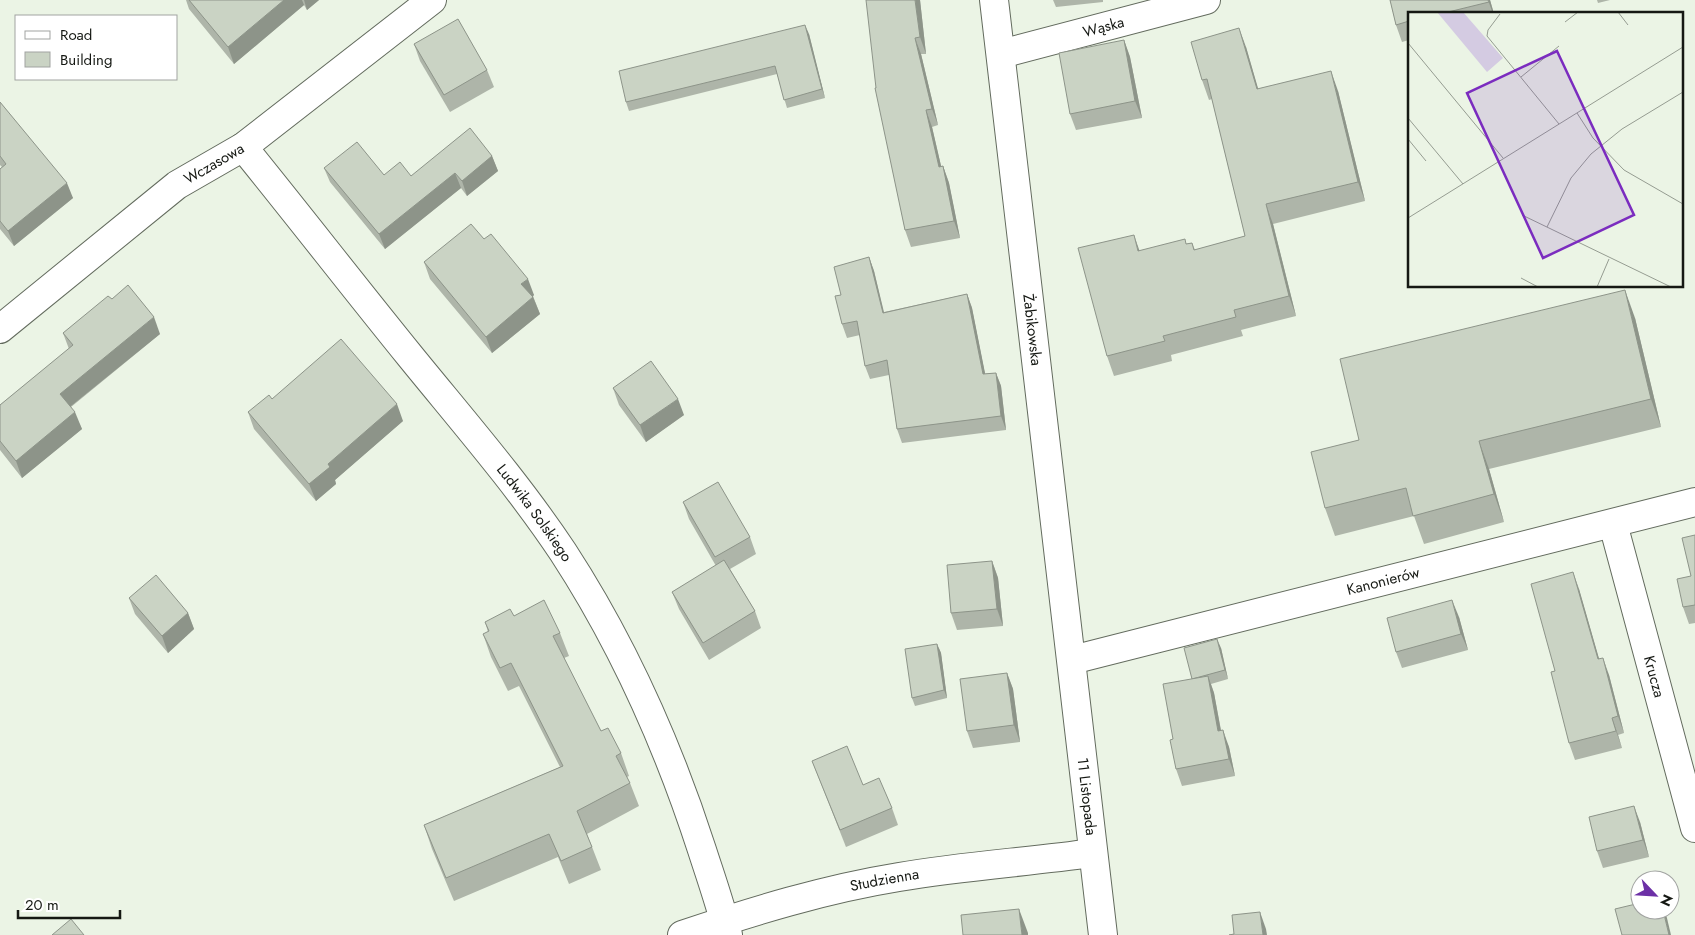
<svg xmlns="http://www.w3.org/2000/svg" width="1695" height="935" viewBox="0 0 1695 935" font-family="Jost,sans-serif">
<rect width="100%" height="100%" fill="#ebf4e5"/>
<g fill="none" stroke-linecap="round" stroke-linejoin="round">
<g stroke="#636b5e" stroke-width="30">
<g id="minor">
<path id="s1" d="M 1001,54 L 1206,0"/>
<path id="s2" d="M 243,147 C 299,216 354,287 410,356 C 462,420 517,483 563,552 C 623,644 668,745 702,850 C 711,878 721,906 728,935"/>
<path id="s3" d="M 0,329 L 177,185 L 243,147 L 432,0"/>
<path id="s4" d="M 1613,524 L 1695,828"/>
<path id="s5" d="M 1072,660 L 1695,502"/>
<path id="s6" d="M 682,935 C 753,911 825,889 899,877 C 963,866 1028,862 1092,853"/>
</g>
</g>
<g stroke="#636b5e" stroke-width="30">
<g id="tertiary">
<path id="s7" d="M 994,0 L 1103,935"/>
</g>
</g>
<use href="#minor" stroke="#fff" stroke-width="28"/>
<use href="#tertiary" stroke="#fff" stroke-width="28"/>
</g>
<g fill="#aeb5a9">
<polygon points="186,0 319,0 307,10 304,5 234,64 189,9"/>
<polygon points="920,0 926,54 921,54 938,125 932,127 941,166 943,166 949,183 960,238 911,247 905,230 876,88"/>
<polygon points="1053,0 1103,0 1103,2 1056,7"/>
<polygon points="1390,0 1490,0 1494,14 1409,14 1409,40 1402,42 1396,25"/>
<polygon points="1597,0 1610,0 1598,3"/>
<polygon points="809,34 825,98 787,108 777,74 629,111 626,102"/>
<polygon points="1124,40 1130,57 1142,118 1076,130 1070,114"/>
<polygon points="414,44 487,70 494,87 450,112 420,61"/>
<polygon points="1246,47 1258,89 1338,91 1365,201 1273,224 1296,316 1241,330 1243,336 1171,355 1172,361 1114,376 1107,356 1139,251 1192,243 1195,250 1245,236 1212,99 1209,100 1202,80"/>
<polygon points="0,102 73,198 14,246 0,229 0,169 2,167 0,165"/>
<polygon points="492,156 498,171 467,196 461,188 385,249 330,182 324,168 384,175 411,176"/>
<polygon points="484,239 534,295 533,296 540,314 492,353 430,279 424,262"/>
<polygon points="869,257 874,271 884,312 967,294 972,308 985,374 996,373 1001,386 1006,430 902,443 897,429 889,375 870,379 865,366 860,335 847,338 842,324 841,295"/>
<polygon points="112,299 160,334 71,407 82,429 22,478 0,450 0,405 69,349 63,333"/>
<polygon points="1635,318 1661,427 1489,469 1504,522 1424,544 1414,516 1335,536 1325,508 1359,440"/>
<polygon points="613,388 684,415 646,442 619,405"/>
<polygon points="272,399 403,421 335,480 336,484 316,501 254,429 248,412"/>
<polygon points="683,502 750,537 756,554 730,569 755,611 761,628 709,660 679,609 672,592 716,566 689,519"/>
<polygon points="1695,535 1695,623 1689,624 1683,607 1691,576"/>
<polygon points="992,561 998,578 1003,626 957,630 951,613"/>
<polygon points="1579,589 1599,659 1609,675 1624,733 1618,735 1622,748 1575,760 1569,743 1555,671"/>
<polygon points="129,598 188,613 194,629 168,653 135,614"/>
<polygon points="514,616 560,633 569,656 564,658 601,731 621,753 629,776 627,777 630,783 639,806 587,834 601,870 569,884 558,857 454,901 432,849 424,825 560,767 519,686 508,691 491,657 483,634 488,632 485,622"/>
<polygon points="1459,617 1468,650 1402,668 1396,652"/>
<polygon points="937,644 941,653 947,698 915,706 912,698"/>
<polygon points="1221,648 1228,679 1211,684 1214,693 1221,730 1229,747 1235,776 1182,786 1176,769 1173,739 1192,679"/>
<polygon points="1007,673 1013,689 1020,742 973,748 967,731"/>
<polygon points="812,761 863,785 892,808 898,825 846,847"/>
<polygon points="1640,822 1649,857 1603,868 1597,851"/>
</g>
<g fill="#8d9489">
<polygon points="284,0 302,0 304,5 234,64 228,47"/>
<polygon points="304,0 319,0 307,10"/>
<polygon points="915,0 920,0 926,54 920,37"/>
<polygon points="1488,0 1490,0 1494,14 1493,14"/>
<polygon points="805,25 809,34 825,98 822,89"/>
<polygon points="1239,28 1246,47 1264,109 1257,89"/>
<polygon points="915,38 921,54 938,125 932,109"/>
<polygon points="1124,40 1130,57 1142,118 1135,101"/>
<polygon points="1331,71 1338,91 1365,201 1358,182"/>
<polygon points="926,110 932,127 945,183 939,167"/>
<polygon points="492,156 498,171 467,196 462,181"/>
<polygon points="943,166 949,183 960,238 954,221"/>
<polygon points="455,173 461,188 385,249 379,234"/>
<polygon points="67,183 73,198 14,246 8,231"/>
<polygon points="1266,204 1273,224 1296,316 1289,296"/>
<polygon points="1134,235 1141,255 1138,251"/>
<polygon points="869,257 874,271 887,326 883,313"/>
<polygon points="528,279 534,295 528,301 521,284"/>
<polygon points="1625,290 1635,318 1661,427 1651,399"/>
<polygon points="967,294 972,308 988,388 983,374"/>
<polygon points="533,297 540,314 492,353 486,337"/>
<polygon points="154,317 160,334 66,410 60,394"/>
<polygon points="996,373 1001,386 1006,430 1001,416"/>
<polygon points="678,399 684,415 646,442 640,425"/>
<polygon points="397,404 403,421 335,480 336,484 316,501 309,484 328,464"/>
<polygon points="75,412 82,429 22,478 16,461"/>
<polygon points="1479,441 1489,469 1504,522 1494,494"/>
<polygon points="992,561 998,578 1003,626 997,609"/>
<polygon points="1573,572 1579,589 1604,676 1598,659"/>
<polygon points="1452,600 1459,617 1468,650 1461,634"/>
<polygon points="188,613 194,629 168,653 162,636"/>
<polygon points="1217,639 1221,648 1228,679 1225,670"/>
<polygon points="937,644 941,653 947,698 944,690"/>
<polygon points="1603,658 1609,675 1624,733 1618,716"/>
<polygon points="1007,673 1013,689 1020,742 1014,725"/>
<polygon points="1208,676 1214,693 1224,748 1218,731"/>
<polygon points="1612,718 1618,735 1622,748 1616,731"/>
<polygon points="1223,730 1229,747 1235,776 1229,759"/>
<polygon points="1634,806 1640,822 1649,857 1643,840"/>
<polygon points="1019,909 1028,933 1028,935 1022,935"/>
<polygon points="1663,910 1664,910 1666,914 1671,935 1669,935"/>
<polygon points="1260,912 1266,929 1267,935 1263,935"/>
</g>
<g fill="#cad3c4" stroke="#8d9489">
<polygon points="189,0 284,0 228,47"/>
<polygon points="866,0 915,0 920,37 915,38 932,109 926,110 939,167 943,166 954,221 905,230 875,88 876,88"/>
<polygon points="1390,0 1488,0 1489,2 1440,14 1409,14 1409,21 1396,25"/>
<polygon points="458,19 487,70 444,95 414,44"/>
<polygon points="805,25 822,89 784,100 775,66 626,102 619,71"/>
<polygon points="1239,28 1257,89 1331,71 1358,182 1266,204 1289,296 1234,310 1236,317 1163,336 1165,341 1107,356 1078,248 1134,235 1138,251 1185,239 1186,244 1192,243 1194,250 1245,236 1207,79 1202,80 1191,42"/>
<polygon points="1124,40 1135,101 1070,114 1059,53"/>
<polygon points="0,102 67,183 8,231 0,221 0,169 6,164 0,156"/>
<polygon points="470,128 492,156 462,181 455,173 379,234 324,168 357,142 384,175 400,162 411,176"/>
<polygon points="471,224 484,239 491,234 528,279 521,284 533,297 486,337 424,262"/>
<polygon points="869,257 883,313 967,294 983,374 996,373 1001,416 897,429 887,360 865,366 857,321 842,324 835,296 841,295 834,267"/>
<polygon points="128,285 154,317 60,394 75,412 16,461 0,441 0,405 73,345 63,333 108,296 112,299"/>
<polygon points="1625,290 1651,399 1479,441 1494,494 1413,516 1406,488 1325,508 1311,452 1359,440 1340,359"/>
<polygon points="341,339 397,404 328,464 330,467 309,484 248,412 269,395 272,399"/>
<polygon points="651,361 678,399 640,425 613,388"/>
<polygon points="718,482 750,537 715,557 683,502"/>
<polygon points="1695,535 1695,605 1683,607 1677,579 1691,576 1682,538"/>
<polygon points="724,560 755,611 703,643 672,592"/>
<polygon points="992,561 997,609 951,613 947,565"/>
<polygon points="1573,572 1598,659 1603,658 1618,716 1612,718 1616,731 1569,743 1551,672 1555,671 1531,584"/>
<polygon points="156,575 188,613 162,636 129,598"/>
<polygon points="544,600 560,633 553,636 601,731 608,728 621,753 616,756 630,783 577,811 592,847 561,861 549,834 446,878 424,825 563,766 511,663 500,668 483,634 489,631 485,622 510,609 514,616"/>
<polygon points="1452,600 1461,634 1396,652 1387,618"/>
<polygon points="1217,639 1225,670 1192,679 1184,648"/>
<polygon points="937,644 944,690 912,698 905,649"/>
<polygon points="1007,673 1014,725 967,731 960,679"/>
<polygon points="1208,676 1218,731 1223,730 1229,759 1176,769 1170,740 1173,739 1163,684"/>
<polygon points="847,746 863,785 879,778 892,808 840,830 812,761"/>
<polygon points="1634,806 1643,840 1597,851 1589,817"/>
<polygon points="1640,903 1640,910 1663,910 1669,935 1622,935 1615,909"/>
<polygon points="1019,909 1022,935 963,935 961,915"/>
<polygon points="1260,912 1263,935 1229,935 1234,934 1232,915"/>
<polygon points="71,919 84,935 52,935"/>
</g>
<g text-anchor="middle" dominant-baseline="central" stroke-width="4" stroke-linejoin="round" paint-order="stroke">
<g font-size="15" fill="#151813" stroke="#fff">
<text stroke="none"><textPath href="#s1" startOffset="106">Wąska</textPath></text>
<text stroke="none"><textPath href="#s3" startOffset="271">Wczasowa</textPath></text>
<text stroke="none"><textPath href="#s7" startOffset="332">Żabikowska</textPath></text>
<text stroke="none"><textPath href="#s2" startOffset="468">Ludwika Solskiego</textPath></text>
<text stroke="none"><textPath href="#s5" startOffset="321">Kanonierów</textPath></text>
<text stroke="none"><textPath href="#s4" startOffset="158">Krucza</textPath></text>
<text stroke="none"><textPath href="#s7" startOffset="802">11 Listopada</textPath></text>
<text stroke="none"><textPath href="#s6" startOffset="210">Studzienna</textPath></text>
</g>
</g>
<g transform="translate(1408 12)">
<rect width="275" height="275" fill="#ebf4e5"/>
<path d="M 29,0 L 55,0 L 95,46 L 79,60 Z" fill="#d4cbe2"/>
<path fill="none" stroke="#959c91" stroke-width="1" d="M 210,0 L 220,13M 92,2 L 80,18 L 79,24 L 151,112M 157,10 L 170,0M 0,31 L 95,146M 113,65 L 151,34M 169,101 L 185,126 L 216,158 L 275,192M 0,106 L 55,172M 0,127 L 18,149M 114,203 L 263,275M 0,206 L 275,35M 139,215 L 163,166 L 183,142 L 214,117 L 275,80M 113,266 L 130,275M 189,275 L 201,247"/>
<path fill="#7b2cbf" fill-opacity="0.15" stroke="#7b2cbf" stroke-width="2.5" d="M 149,39 L 226,203 L 135,246 L 59,81 Z"/>
<rect width="275" height="275" fill="none" stroke="#151813" stroke-width="2.5"/>
</g>
<rect x="15" y="15" width="162" height="65" fill="#ffffff" stroke="#a1a3a1"/>
<rect x="25" y="31" width="25" height="8" fill="#ffffff" stroke="#a1a3a1"/>
<text x="60" y="40" font-size="15" fill="#151813">Road</text>
<rect x="25" y="52" width="25" height="15" fill="#cad3c4" stroke="#a1a3a1"/>
<text x="60" y="65" font-size="15" fill="#151813">Building</text>
<g transform="translate(1655 895) rotate(115)"><circle r="24" fill="#ffffff" stroke="#a1a3a1"/>
<path d="M0-4L9 19L0 12L-9 19Z" fill="#6c30a6"/>
<text y="-8" font-size="14" font-weight="bold" text-anchor="middle" fill="#151813">N</text>
</g>
<path d="M18 910v8h102v-8" fill="none" stroke="#151813" stroke-width="2.5"/>
<text x="25" y="910" font-size="15" fill="#151813" stroke="#ffffff" stroke-width="4" paint-order="stroke">20 m</text>
</svg>
